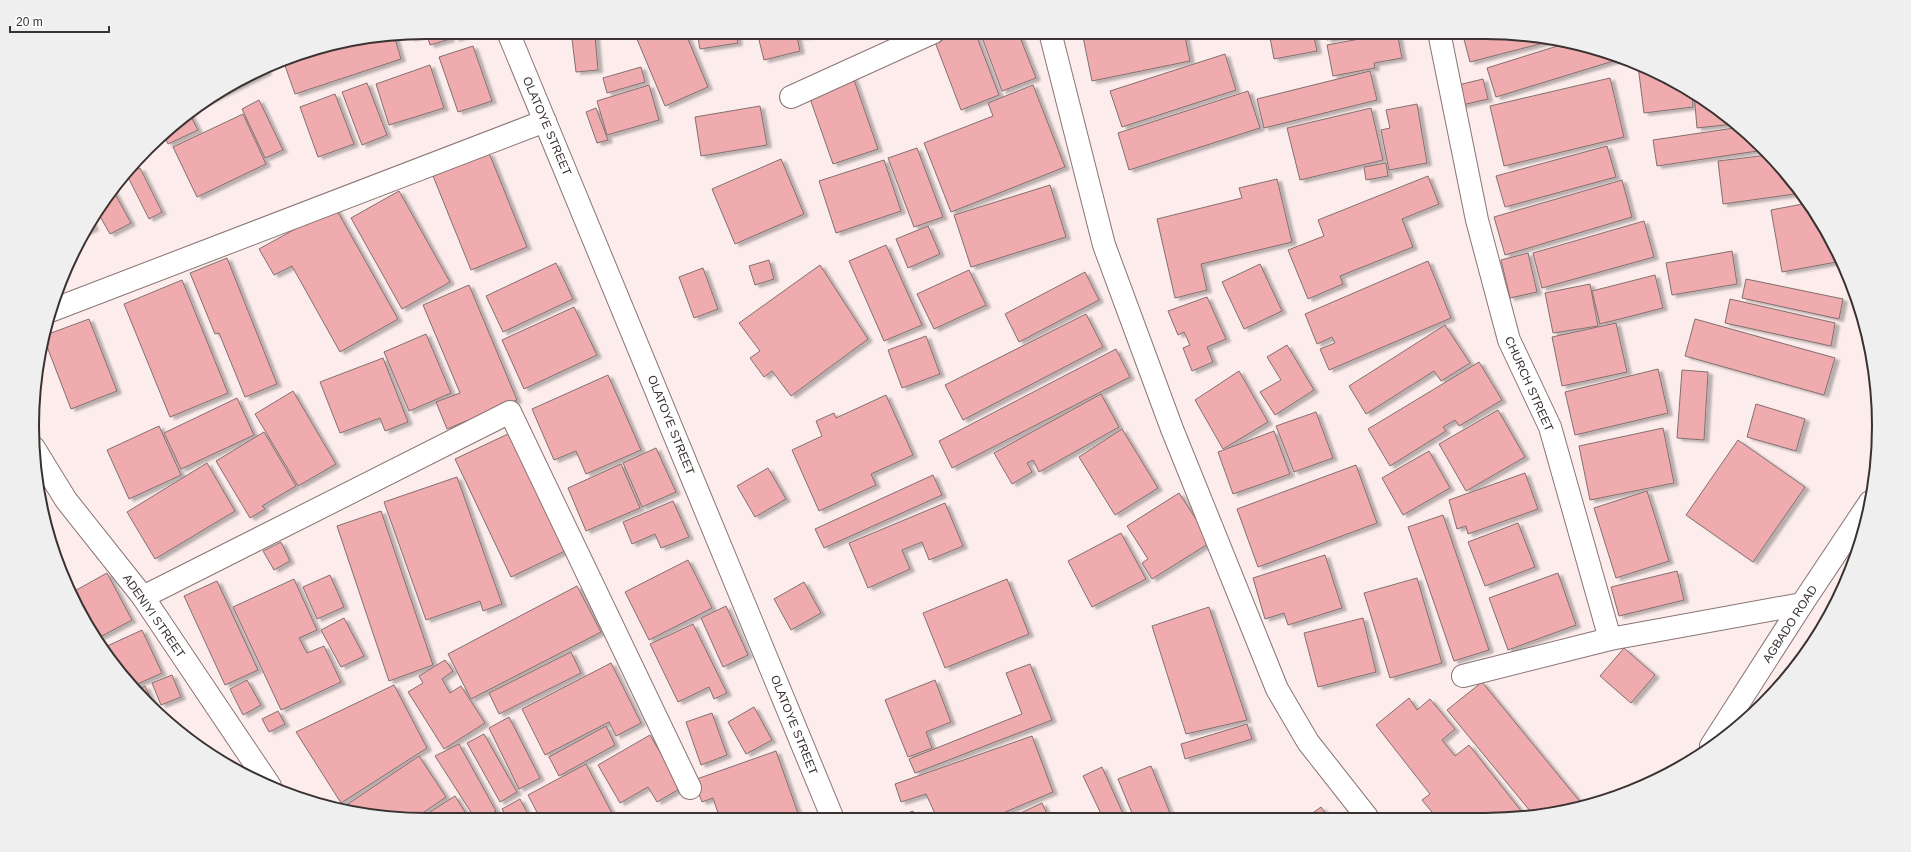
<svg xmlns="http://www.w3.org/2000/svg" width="1911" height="852" viewBox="0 0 1911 852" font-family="Helvetica,sans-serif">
<defs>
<filter id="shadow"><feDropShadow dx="4.5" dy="2.5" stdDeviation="1" flood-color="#0004"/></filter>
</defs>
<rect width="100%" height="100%" fill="#fcedec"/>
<g fill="#efabad" stroke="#846f6f" filter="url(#shadow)">
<polygon points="422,32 423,35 410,38 409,34"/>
<polygon points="426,32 448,32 450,39 430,45"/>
<polygon points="453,32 472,32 472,33 455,39"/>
<polygon points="634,32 685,32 708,87 665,106"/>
<polygon points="697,32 736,32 738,43 700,49"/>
<polygon points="757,32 796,32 800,51 764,60"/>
<polygon points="799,32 826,32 800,37"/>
<polygon points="960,32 975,32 999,95 961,110 935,42"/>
<polygon points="980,32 1018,32 1036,78 1002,91"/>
<polygon points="1082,32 1184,32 1190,61 1092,81"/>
<polygon points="1269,32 1313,32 1317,51 1274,59"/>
<polygon points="1325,32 1370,32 1327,40"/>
<polygon points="1397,32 1402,58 1374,63 1375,68 1333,76 1327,45"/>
<polygon points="1462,32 1485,32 1559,39 1470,62"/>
<polygon points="394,35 401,59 295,94 283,60 299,53 349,40"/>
<polygon points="595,36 598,70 576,72 572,39"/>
<polygon points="1570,42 1612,53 1620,57 1620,59 1496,97 1487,68"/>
<polygon points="473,46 492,101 458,112 439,57"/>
<polygon points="1225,54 1236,90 1122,127 1110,91"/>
<polygon points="430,65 444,108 389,125 376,84"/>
<polygon points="1638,66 1682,85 1692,92 1693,107 1644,113"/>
<polygon points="641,67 645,82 607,93 603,78"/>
<polygon points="266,68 267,72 206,102 229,85"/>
<polygon points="1370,71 1377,100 1264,128 1257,99"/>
<polygon points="853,77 878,149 833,164 808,93"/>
<polygon points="1610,78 1624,137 1504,166 1490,106"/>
<polygon points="1483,79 1488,99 1458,106 1454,86"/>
<polygon points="367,83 387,135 362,145 342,92"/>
<polygon points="649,85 659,120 607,135 597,101"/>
<polygon points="1033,85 1065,167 951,212 924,143 993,116 988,103"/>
<polygon points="1248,91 1260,128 1129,170 1118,133"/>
<polygon points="1694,93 1734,122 1734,124 1697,128"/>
<polygon points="335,94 354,144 318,157 300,107"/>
<polygon points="259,100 283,150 265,158 242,109"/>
<polygon points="1417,104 1427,163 1389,170 1381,130 1390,128 1386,110"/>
<polygon points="760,106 767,145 701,156 695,117"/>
<polygon points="596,108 608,140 597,143 586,112"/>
<polygon points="1371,108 1383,160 1300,180 1287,128"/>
<polygon points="189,113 198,130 168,144 163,133"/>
<polygon points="243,114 266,164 197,197 173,147"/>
<polygon points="1741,127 1764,150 1657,166 1653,140"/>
<polygon points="1607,146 1616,177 1505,207 1496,176"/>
<polygon points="917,148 943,217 914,227 888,158"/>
<polygon points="489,153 527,247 471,270 433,176"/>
<polygon points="1768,155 1802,193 1723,204 1718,161"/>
<polygon points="781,159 804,214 735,244 712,189"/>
<polygon points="884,160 901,211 836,233 819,181"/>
<polygon points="1386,163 1388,176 1366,180 1364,167"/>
<polygon points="140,168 162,212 149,219 127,175"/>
<polygon points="1428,176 1439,204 1402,219 1413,247 1340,276 1343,284 1308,299 1288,250 1324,236 1318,220"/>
<polygon points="1277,179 1292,242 1201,264 1207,290 1175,298 1157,219 1242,198 1239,188"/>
<polygon points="1622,180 1632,217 1505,255 1494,217"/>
<polygon points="1050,185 1066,237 971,267 954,215"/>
<polygon points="113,190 131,223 110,234 97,211"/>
<polygon points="399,191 450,282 402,309 351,218"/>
<polygon points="1808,203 1838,252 1842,261 1782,272 1771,210"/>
<polygon points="335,207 398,319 340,352 292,266 274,275 259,249"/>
<polygon points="91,220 94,228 83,233 85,229"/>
<polygon points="1644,221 1654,257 1542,288 1533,253"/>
<polygon points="928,226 940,254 908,268 896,239"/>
<polygon points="886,245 922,325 884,341 849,261"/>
<polygon points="1732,251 1737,284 1672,295 1666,263"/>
<polygon points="1528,253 1537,292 1510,298 1501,260"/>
<polygon points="227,258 277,384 245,397 219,333 215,334 190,273"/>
<polygon points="769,260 774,279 755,285 749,266"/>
<polygon points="1428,261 1451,318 1329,370 1320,349 1335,343 1332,337 1317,344 1305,314"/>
<polygon points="556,263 573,299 503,332 486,296"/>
<polygon points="1260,264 1282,311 1244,329 1222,282"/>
<polygon points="820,265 868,339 791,396 772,371 764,377 750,358 760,351 739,323"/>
<polygon points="703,268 718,309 694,318 679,277"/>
<polygon points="969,270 986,305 934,329 917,294"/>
<polygon points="1085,272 1099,300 1019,342 1005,314"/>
<polygon points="1655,275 1663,308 1600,324 1592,291"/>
<polygon points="1746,279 1843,299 1839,319 1742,298"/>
<polygon points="182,280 228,393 170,417 124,304"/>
<polygon points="1590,284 1598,326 1553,333 1545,293"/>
<polygon points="469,285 517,400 447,429 436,402 460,393 423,305"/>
<polygon points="1207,297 1226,339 1207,347 1213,362 1192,371 1183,348 1190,345 1184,332 1178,335 1168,311"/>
<polygon points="1730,299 1835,323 1831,346 1725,323"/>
<polygon points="574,307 597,355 524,389 502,340"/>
<polygon points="1086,314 1103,347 963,420 945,385"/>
<polygon points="89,319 117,391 71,409 43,336"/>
<polygon points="1695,319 1835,358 1824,395 1685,356"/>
<polygon points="1616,323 1627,372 1562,386 1552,337"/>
<polygon points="1445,325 1470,363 1441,381 1434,371 1366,414 1349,386"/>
<polygon points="426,334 451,393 409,411 384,352"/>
<polygon points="926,336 940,374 902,388 888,350"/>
<polygon points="1287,345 1314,390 1275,415 1260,392 1281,380 1267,357"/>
<polygon points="1116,349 1130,377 952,468 939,441"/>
<polygon points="383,358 408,422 385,431 380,418 340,433 320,382"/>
<polygon points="1479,362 1502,400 1459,426 1455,420 1443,427 1446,431 1390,466 1368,429"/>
<polygon points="1658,369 1668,413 1575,435 1565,392"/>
<polygon points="1682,370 1708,372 1704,440 1677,438"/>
<polygon points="1239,371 1268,422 1223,449 1195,400"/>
<polygon points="608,375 641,450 586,474 576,451 554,460 532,409"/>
<polygon points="293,391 336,464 298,486 255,414"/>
<polygon points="1101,394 1119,427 1039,472 1033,460 1027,463 1032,472 1012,484 994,453"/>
<polygon points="886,395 913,455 871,474 876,485 819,511 792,450 822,436 816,421 834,413 836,418"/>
<polygon points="237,398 254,435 181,469 164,433"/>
<polygon points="1756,404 1805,419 1796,451 1747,437"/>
<polygon points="1498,410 1525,457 1466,491 1439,444"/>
<polygon points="1316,412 1333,458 1294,472 1276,426"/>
<polygon points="159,426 181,475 129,499 107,450"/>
<polygon points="1663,428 1674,483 1590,500 1579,446"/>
<polygon points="1122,429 1158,488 1115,515 1079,457"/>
<polygon points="1274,431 1290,474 1233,494 1218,452"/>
<polygon points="264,432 296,486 262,506 265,509 250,518 216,461"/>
<polygon points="510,433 565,551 511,577 455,459"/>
<polygon points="1738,440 1805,487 1753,562 1686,515"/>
<polygon points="656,448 676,492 642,507 623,463"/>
<polygon points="1429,451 1450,488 1403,515 1382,478"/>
<polygon points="207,463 235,511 155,559 127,512"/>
<polygon points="621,464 640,508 586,531 568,488"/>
<polygon points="1356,465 1377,523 1258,567 1237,509"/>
<polygon points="768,468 786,499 755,517 737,486"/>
<polygon points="1525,473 1538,509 1468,534 1466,526 1457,529 1449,500"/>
<polygon points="933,475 942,495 824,548 815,529"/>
<polygon points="457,477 502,604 483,611 480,601 426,620 384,502"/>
<polygon points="1647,491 1669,561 1616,578 1594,508"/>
<polygon points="1179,493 1211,542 1152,579 1142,563 1148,559 1127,526"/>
<polygon points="673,501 689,537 661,548 655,534 632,544 623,522"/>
<polygon points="945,503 963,546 929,560 922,542 902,550 910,569 868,588 849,543"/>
<polygon points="381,511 433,665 389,681 337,526"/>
<polygon points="1443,515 1489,650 1454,661 1408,527"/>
<polygon points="1518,523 1535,567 1485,586 1468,542"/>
<polygon points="1121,533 1146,579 1092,607 1068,561"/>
<polygon points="281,542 290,561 274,570 263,551"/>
<polygon points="1325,555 1342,608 1288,625 1284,613 1265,619 1253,578"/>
<polygon points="688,560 712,608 649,640 625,592"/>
<polygon points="1677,571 1684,600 1619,616 1611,587"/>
<polygon points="107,573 132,620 96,639 85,623 71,593"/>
<polygon points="1558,573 1576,625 1508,650 1489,598"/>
<polygon points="330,575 344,607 317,619 303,587"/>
<polygon points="1417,578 1442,663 1390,678 1364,593"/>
<polygon points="294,579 317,630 299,638 307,653 324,646 341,682 281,710 233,607"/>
<polygon points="1007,579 1029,634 945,668 923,613"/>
<polygon points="217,581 258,670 225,685 184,596"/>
<polygon points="804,582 821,613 791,630 774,599"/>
<polygon points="577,586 601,632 471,699 448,654"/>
<polygon points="726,606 748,655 723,667 701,618"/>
<polygon points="1209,607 1247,720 1186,734 1152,626"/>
<polygon points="344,618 364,656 341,667 321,630"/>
<polygon points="1363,618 1376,672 1318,687 1304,633"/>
<polygon points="693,624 727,693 714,699 709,687 678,702 650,644"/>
<polygon points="142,630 162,673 131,687 103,648"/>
<polygon points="1624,648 1655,675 1631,703 1600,676"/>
<polygon points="571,652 581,673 499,714 489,693"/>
<polygon points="445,660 453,671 442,679 450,693 461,686 485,723 444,749 408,692 423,683 419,676"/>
<polygon points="611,663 641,723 616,736 609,722 545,755 522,709"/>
<polygon points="1030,664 1052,720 915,773 909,759 1022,714 1006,673"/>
<polygon points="172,675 181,697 161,705 152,683"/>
<polygon points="247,680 261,705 243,715 230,689"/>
<polygon points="935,680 951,722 926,732 932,748 908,757 885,700"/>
<polygon points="1482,682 1582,804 1535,817 1447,710"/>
<polygon points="394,685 427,748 341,803 296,732"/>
<polygon points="145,686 156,710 135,691"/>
<polygon points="1409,698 1417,710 1430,699 1455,729 1442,740 1455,756 1469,745 1526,817 1436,817 1422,800 1430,794 1376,725"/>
<polygon points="754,707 772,740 746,754 728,722"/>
<polygon points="278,711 285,724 269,732 262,719"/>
<polygon points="712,713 727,755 701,765 686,722"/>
<polygon points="509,717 540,778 519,789 489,728"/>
<polygon points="1247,724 1252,739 1185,759 1181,744"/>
<polygon points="606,726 615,745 559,776 549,757"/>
<polygon points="484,734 517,792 500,802 467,743"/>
<polygon points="650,735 681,788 657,802 648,787 620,803 598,765"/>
<polygon points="1032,736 1053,792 991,818 937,818 926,794 901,802 895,784"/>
<polygon points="459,744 496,811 480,820 476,820 435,756"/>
<polygon points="776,751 800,819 720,819 713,798 702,802 694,780"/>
<polygon points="419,756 446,797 414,819 349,812 345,806"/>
<polygon points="586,764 615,819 541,820 528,795"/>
<polygon points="1151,766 1172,818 1134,818 1118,779"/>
<polygon points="1102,767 1125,818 1103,818 1083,776"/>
<polygon points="455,796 470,820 419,819"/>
<polygon points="520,799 531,820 508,820 502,809"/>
<polygon points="1042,803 1049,818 1010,818"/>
<polygon points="1321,807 1328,817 1307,817"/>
<polygon points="913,811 916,818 892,819"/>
</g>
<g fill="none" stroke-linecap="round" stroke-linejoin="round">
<g stroke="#8a7474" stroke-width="24">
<g id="minor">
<polyline points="508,32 833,819"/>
<polyline points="1050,32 1104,245 1172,429 1277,689 1308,742 1367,817"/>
<polyline points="1439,32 1477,220 1509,340 1550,427 1610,639"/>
<polyline points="791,97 934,32"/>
<polyline points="50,311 545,121"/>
<polyline points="34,448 66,500 143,597 270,786"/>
<polyline points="143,597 510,412 690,788"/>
<polyline points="1463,676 1610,639 1802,604"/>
<polyline points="1711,746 1802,604 1870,502"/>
</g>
</g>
<use href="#minor" stroke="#fff" stroke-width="22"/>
</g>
<g text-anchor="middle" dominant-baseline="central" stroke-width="3.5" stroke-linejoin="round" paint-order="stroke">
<g font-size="12" fill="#3a3131" stroke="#fff">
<text transform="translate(547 126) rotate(67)">OLATOYE STREET</text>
<text transform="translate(1529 384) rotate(66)">CHURCH STREET</text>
<text transform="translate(671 425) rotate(68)">OLATOYE STREET</text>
<text transform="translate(154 616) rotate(55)">ADENIYI STREET</text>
<text transform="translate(1790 624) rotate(-57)">AGBADO ROAD</text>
<text transform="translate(794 725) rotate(68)">OLATOYE STREET</text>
</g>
</g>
<path d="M0 0H1911V852H0ZM426 39H1485A387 387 0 0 1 1872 426V426A387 387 0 0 1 1485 813H426A387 387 0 0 1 39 426V426A387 387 0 0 1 426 39Z" fill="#efefef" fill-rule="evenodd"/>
<path fill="none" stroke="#3a3131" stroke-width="2" d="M426 39H1485A387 387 0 0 1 1872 426V426A387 387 0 0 1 1485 813H426A387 387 0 0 1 39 426V426A387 387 0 0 1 426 39Z"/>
<path d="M10 26v6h99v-6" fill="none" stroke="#3a3131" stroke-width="2"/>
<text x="16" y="26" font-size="12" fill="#3a3131" stroke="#ffffff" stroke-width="3" paint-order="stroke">20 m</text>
</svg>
